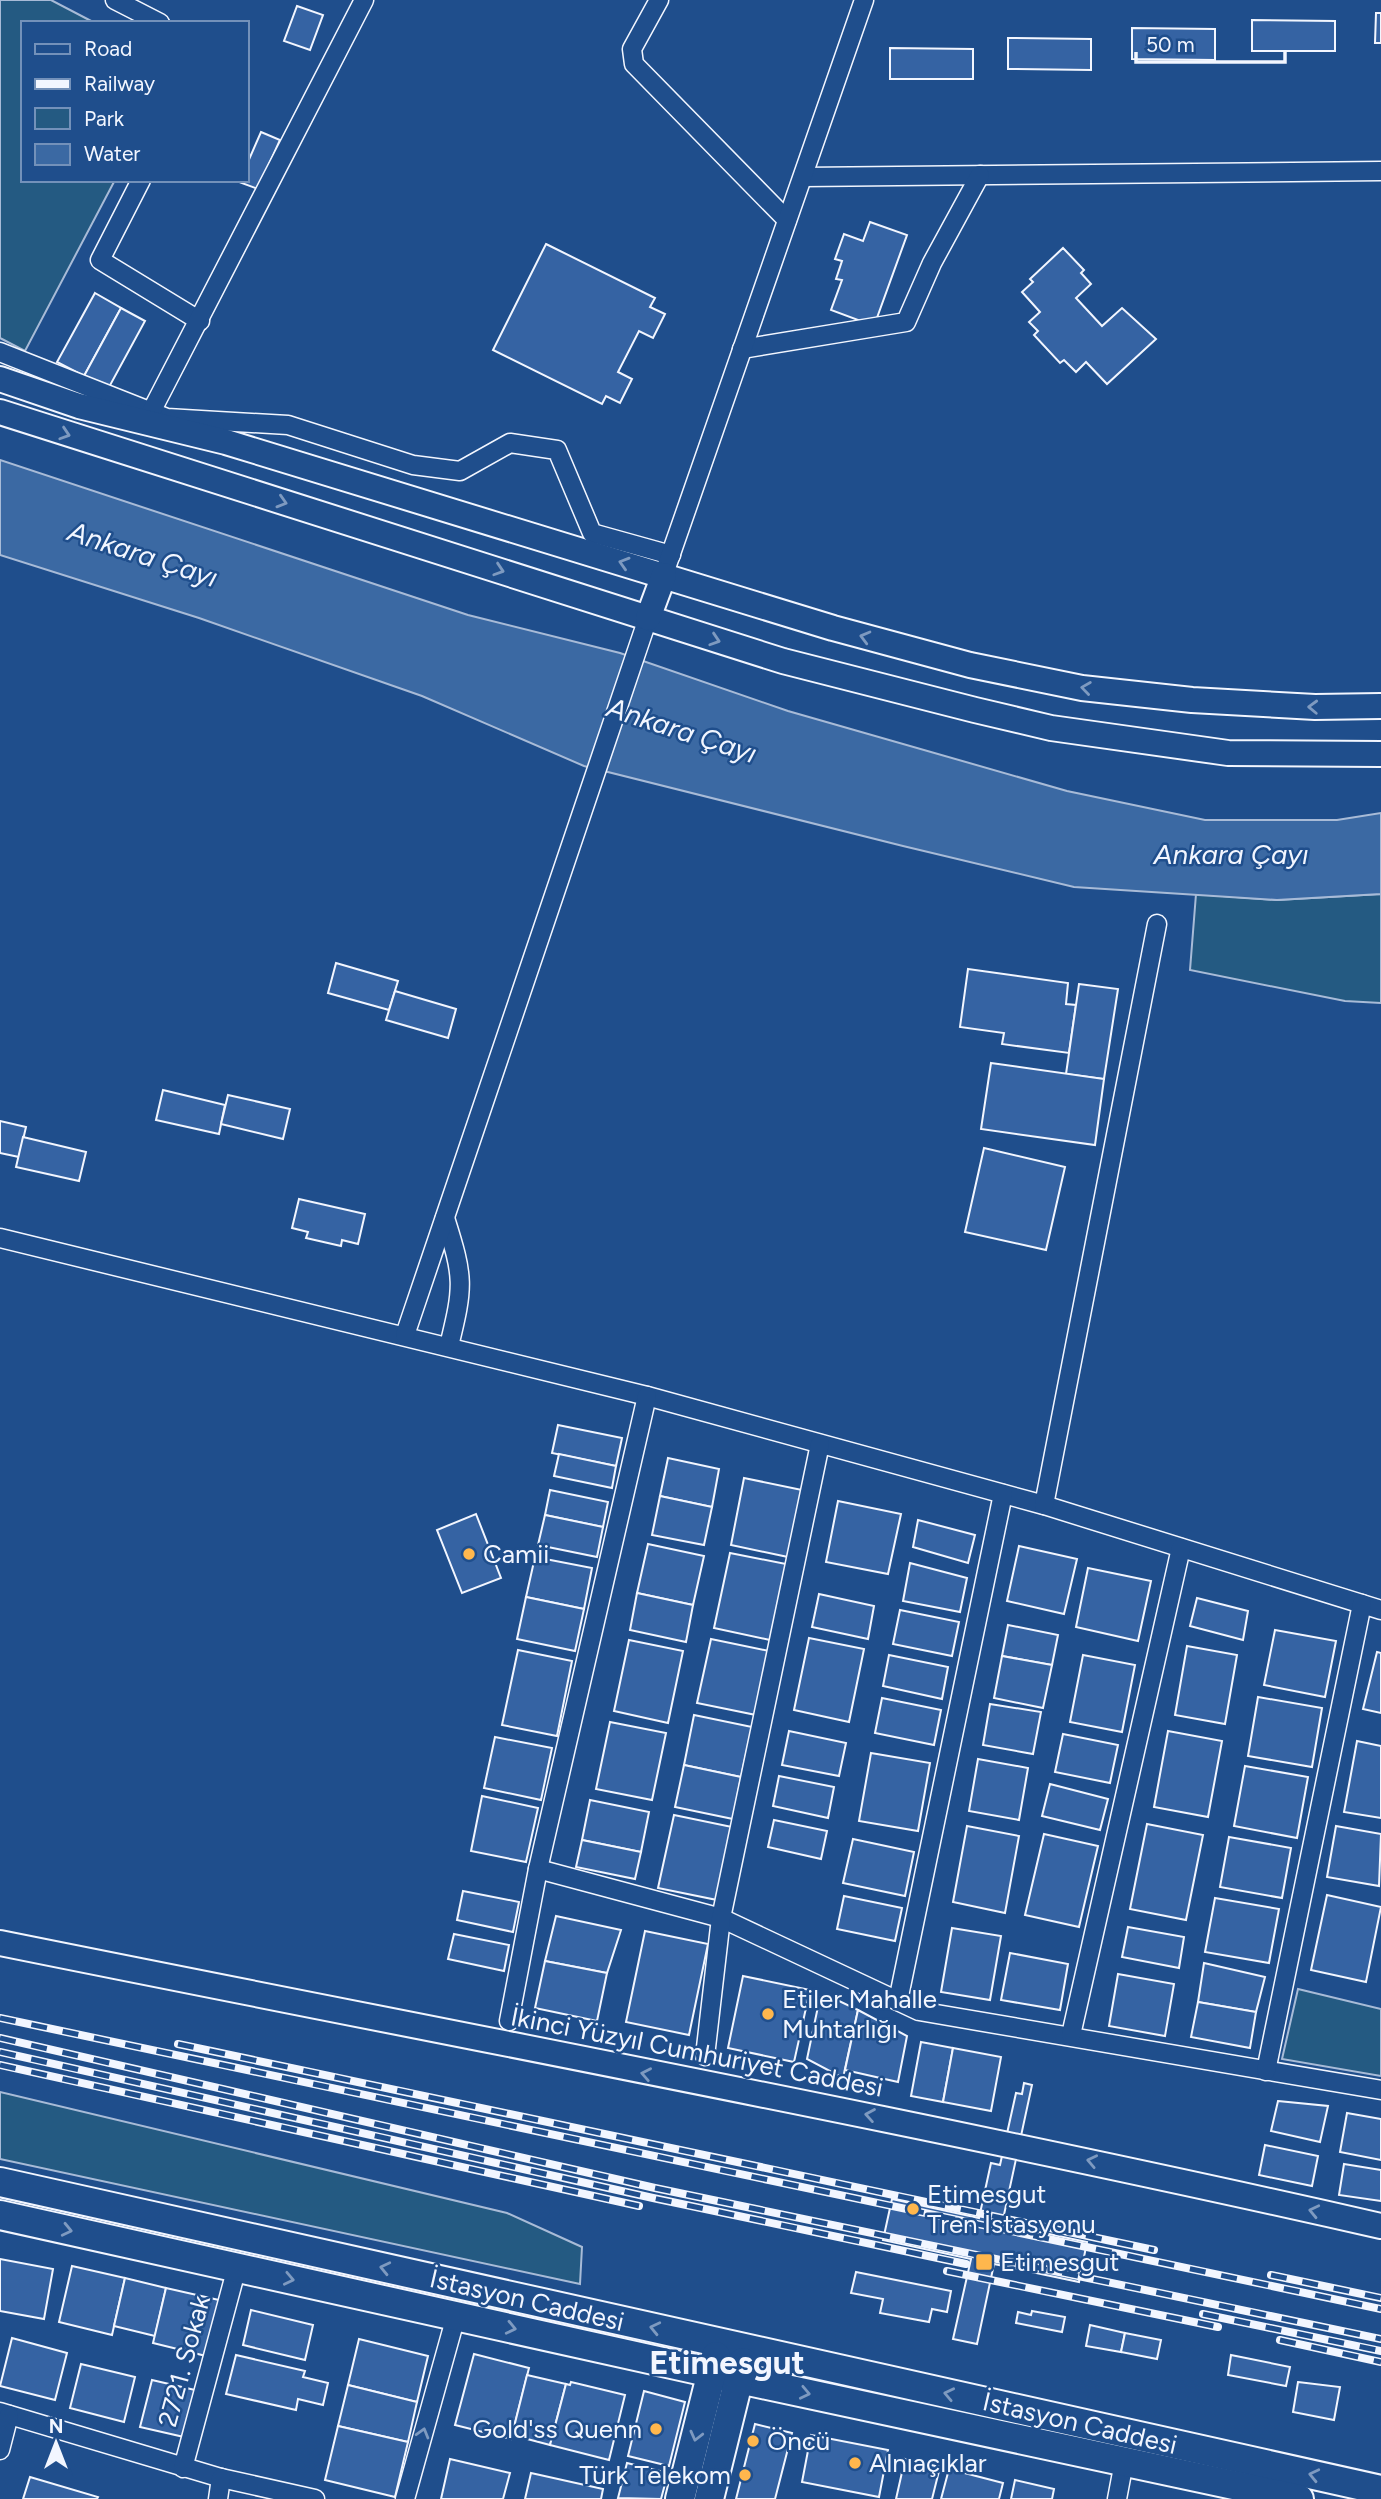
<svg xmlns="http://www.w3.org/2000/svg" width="1381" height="2499" viewBox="0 0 1381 2499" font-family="Figtree,sans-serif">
<rect width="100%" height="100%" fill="#1f4e8c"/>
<g fill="#245a82" stroke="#a8bbd7" stroke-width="2">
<polygon points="0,0 51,0 95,23 23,23 23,180 115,180 25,351 0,338"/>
<polygon points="1196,894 1277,900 1381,894 1381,1003 1345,1001 1190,970"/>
<polygon points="1298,1989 1381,2009 1381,2076 1282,2059"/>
<polygon points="0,2092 507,2213 582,2247 580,2284 0,2159"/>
</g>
<polygon fill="#3b69a3" stroke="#a8bbd7" stroke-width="2" points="0,460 468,615 620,653 788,711 1067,791 1205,820 1337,820 1381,813 1381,894 1277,900 1074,887 903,846 584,766 422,696 199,618 0,555"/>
<g fill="#3563a3" stroke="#f2f6ff" stroke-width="2">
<polygon points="297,6 323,15 310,50 284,41"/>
<polygon points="1376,13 1381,13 1381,43 1375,43"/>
<polygon points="1252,20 1335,21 1335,51 1252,51"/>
<polygon points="1132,28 1215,29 1215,60 1132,59"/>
<polygon points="1008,38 1091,39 1091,70 1008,69"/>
<polygon points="890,48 973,49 973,79 890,79"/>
<polygon points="261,132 280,140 258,189 239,182 247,180 247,164"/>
<polygon points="870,222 907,235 874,326 831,310 842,280 836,279 842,261 835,259 844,234 863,241"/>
<polygon points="546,244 655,298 650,307 665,314 653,338 639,331 618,372 632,379 620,403 606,396 602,404 493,350"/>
<polygon points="1063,248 1084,270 1081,273 1091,284 1076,298 1102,326 1122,308 1156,339 1107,384 1086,362 1076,372 1064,360 1060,363 1034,335 1038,331 1029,322 1040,312 1022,292 1033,282 1030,279"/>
<polygon points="95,293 121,308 84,376 57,362"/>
<polygon points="121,308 145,321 108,389 84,376"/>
<polygon points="336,963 398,981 389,1010 328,993"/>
<polygon points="968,969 1068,983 1066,1004 1076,1005 1069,1053 1002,1044 1004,1033 960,1027"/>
<polygon points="1079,984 1118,989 1104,1079 1066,1074"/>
<polygon points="395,991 456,1009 448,1038 386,1020"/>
<polygon points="991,1063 1104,1079 1095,1145 981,1129"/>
<polygon points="163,1090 225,1105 219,1134 156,1120"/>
<polygon points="228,1095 290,1109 283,1139 221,1124"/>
<polygon points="0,1121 26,1127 19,1157 0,1153"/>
<polygon points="23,1137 86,1152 79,1181 16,1167"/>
<polygon points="984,1148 1065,1167 1046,1250 965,1232"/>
<polygon points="299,1199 365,1214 358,1244 342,1240 341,1246 306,1238 308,1232 292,1228"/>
<polygon points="558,1425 622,1438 616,1466 552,1453"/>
<polygon points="559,1454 616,1466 612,1488 554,1476"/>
<polygon points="668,1458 719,1469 712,1507 660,1496"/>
<polygon points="744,1478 802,1490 788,1557 731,1545"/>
<polygon points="550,1490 608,1502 603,1527 545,1515"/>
<polygon points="660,1496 712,1507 704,1545 652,1535"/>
<polygon points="838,1501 901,1514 888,1574 826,1562"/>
<polygon points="476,1514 501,1578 462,1593 437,1530"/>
<polygon points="545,1515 603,1527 597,1557 538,1545"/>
<polygon points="918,1520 975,1535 968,1563 913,1547"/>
<polygon points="648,1544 704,1556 693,1605 637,1593"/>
<polygon points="1019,1546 1077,1559 1064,1614 1007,1601"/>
<polygon points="730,1553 786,1564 770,1640 714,1628"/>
<polygon points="535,1557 592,1568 584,1609 526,1597"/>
<polygon points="910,1563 967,1578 960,1612 903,1601"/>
<polygon points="1088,1568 1151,1581 1138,1641 1076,1627"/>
<polygon points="637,1593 693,1605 686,1642 630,1630"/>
<polygon points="819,1594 874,1606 868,1639 812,1627"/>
<polygon points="526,1597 584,1609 575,1651 517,1639"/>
<polygon points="1197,1598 1248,1611 1243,1640 1190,1626"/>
<polygon points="900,1610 959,1622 952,1656 893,1644"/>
<polygon points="1008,1625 1058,1635 1052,1665 1002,1656"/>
<polygon points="1275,1630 1336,1641 1325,1697 1264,1685"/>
<polygon points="809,1638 864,1649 849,1722 794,1710"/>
<polygon points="711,1639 769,1651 756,1715 697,1703"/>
<polygon points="629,1640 683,1651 668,1723 614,1711"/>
<polygon points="1187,1646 1237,1655 1225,1724 1175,1715"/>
<polygon points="518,1650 572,1661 557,1736 502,1725"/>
<polygon points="1377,1652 1381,1653 1381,1713 1363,1709"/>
<polygon points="889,1655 948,1667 942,1699 883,1686"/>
<polygon points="1083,1655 1135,1665 1122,1732 1070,1722"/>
<polygon points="1002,1656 1052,1665 1043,1708 994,1698"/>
<polygon points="1258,1697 1322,1708 1312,1767 1248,1756"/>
<polygon points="882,1698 941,1710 934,1745 875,1733"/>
<polygon points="990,1704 1041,1712 1033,1754 983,1745"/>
<polygon points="694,1715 752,1727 741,1777 684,1765"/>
<polygon points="610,1722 666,1733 652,1800 596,1789"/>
<polygon points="789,1731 846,1743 839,1776 782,1765"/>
<polygon points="1168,1731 1222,1741 1208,1817 1154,1807"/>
<polygon points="1063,1734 1118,1745 1110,1783 1055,1772"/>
<polygon points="495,1737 552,1748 541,1800 484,1788"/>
<polygon points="1357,1741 1381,1746 1381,1818 1344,1812"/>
<polygon points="871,1753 930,1763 918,1831 859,1821"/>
<polygon points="978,1759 1028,1768 1019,1820 969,1811"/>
<polygon points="684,1765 741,1777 733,1819 675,1807"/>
<polygon points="1245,1766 1308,1777 1297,1838 1234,1826"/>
<polygon points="779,1776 834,1787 828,1818 773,1806"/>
<polygon points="1050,1784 1108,1799 1100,1830 1042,1816"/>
<polygon points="482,1796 538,1808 526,1862 471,1851"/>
<polygon points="590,1800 649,1812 641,1852 582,1840"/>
<polygon points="674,1815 732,1827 717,1900 658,1888"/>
<polygon points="774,1820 827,1831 821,1859 768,1847"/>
<polygon points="1147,1824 1203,1835 1186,1920 1130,1909"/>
<polygon points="967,1826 1019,1836 1005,1913 953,1902"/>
<polygon points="1336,1826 1381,1834 1379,1886 1327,1877"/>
<polygon points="1044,1834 1098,1846 1079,1927 1025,1915"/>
<polygon points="1229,1837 1291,1848 1282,1898 1220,1887"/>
<polygon points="853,1839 914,1852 905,1896 843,1883"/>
<polygon points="582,1840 641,1852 635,1879 576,1867"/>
<polygon points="463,1891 519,1902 513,1932 457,1920"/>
<polygon points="1327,1895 1381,1907 1366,1982 1311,1970"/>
<polygon points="844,1896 902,1908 895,1941 837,1929"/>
<polygon points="1215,1898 1279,1909 1269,1963 1205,1952"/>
<polygon points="556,1916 621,1930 607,1973 545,1961"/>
<polygon points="1128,1927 1184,1937 1179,1968 1122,1957"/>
<polygon points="952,1928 1001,1936 990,2000 941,1992"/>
<polygon points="645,1931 708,1944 689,2035 626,2022"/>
<polygon points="454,1934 509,1945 504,1971 448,1959"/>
<polygon points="1010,1953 1068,1964 1060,2010 1001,2000"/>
<polygon points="545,1961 607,1973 597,2021 535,2008"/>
<polygon points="1204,1963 1265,1977 1256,2012 1198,2002"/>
<polygon points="1118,1974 1174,1984 1165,2036 1109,2026"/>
<polygon points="743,1976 810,1990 794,2062 728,2048"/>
<polygon points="820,1997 835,1999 858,2010 843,2078 807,2059"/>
<polygon points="1198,2002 1256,2012 1250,2048 1191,2037"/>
<polygon points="858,2010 907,2036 898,2082 845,2070"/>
<polygon points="921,2042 953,2048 943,2102 911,2096"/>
<polygon points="953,2048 1001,2057 991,2111 943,2102"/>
<polygon points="1024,2083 1032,2085 1002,2224 1087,2242 1079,2282 994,2264 977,2344 953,2339 971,2259 883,2240 892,2199 979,2218 991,2163 1000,2165 1016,2093 1022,2094"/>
<polygon points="1278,2101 1328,2106 1320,2142 1271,2131"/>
<polygon points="1347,2113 1381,2119 1381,2160 1340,2152"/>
<polygon points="1265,2145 1318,2156 1312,2186 1259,2175"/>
<polygon points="1344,2164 1381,2170 1381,2201 1339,2195"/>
<polygon points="0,2259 53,2269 44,2319 0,2311"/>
<polygon points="72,2266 125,2278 112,2335 59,2322"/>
<polygon points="856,2272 951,2291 947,2312 932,2309 929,2322 880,2313 883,2299 851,2293"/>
<polygon points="125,2278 166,2288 155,2336 114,2326"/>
<polygon points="166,2288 219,2300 206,2356 153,2343"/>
<polygon points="251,2310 313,2325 305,2360 243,2345"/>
<polygon points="1032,2311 1065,2317 1062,2332 1016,2323 1018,2312 1031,2315"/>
<polygon points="1090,2325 1125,2333 1121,2352 1086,2346"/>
<polygon points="1125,2333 1161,2340 1157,2359 1121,2352"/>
<polygon points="12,2338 67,2353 55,2400 0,2386"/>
<polygon points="359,2339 428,2356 417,2402 348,2385"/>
<polygon points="474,2354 529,2368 511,2439 455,2425"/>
<polygon points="236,2355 305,2371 303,2377 328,2383 323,2405 298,2399 296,2410 226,2394"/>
<polygon points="1231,2355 1290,2367 1286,2386 1228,2375"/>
<polygon points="81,2364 135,2377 124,2422 70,2408"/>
<polygon points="527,2375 566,2384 550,2445 512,2435"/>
<polygon points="152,2380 195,2390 184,2437 140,2427"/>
<polygon points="571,2382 625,2395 609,2460 550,2445 566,2384 570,2385"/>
<polygon points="1298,2382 1340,2387 1334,2420 1293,2412"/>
<polygon points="348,2385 417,2402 408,2442 338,2426"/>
<polygon points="644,2391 685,2402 669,2466 628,2456"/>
<polygon points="755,2424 792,2433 775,2499 736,2499"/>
<polygon points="338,2426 408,2442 395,2497 325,2480"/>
<polygon points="811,2435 888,2450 879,2497 802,2482"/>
<polygon points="450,2459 510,2473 503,2499 441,2499"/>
<polygon points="905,2459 940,2467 932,2499 896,2499"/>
<polygon points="627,2463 668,2473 661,2499 618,2498"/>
<polygon points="949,2469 1003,2483 999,2499 941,2499"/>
<polygon points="531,2473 603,2489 601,2499 525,2499"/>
<polygon points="30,2477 98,2497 97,2499 23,2499"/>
<polygon points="1015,2480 1054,2489 1052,2499 1011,2499"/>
</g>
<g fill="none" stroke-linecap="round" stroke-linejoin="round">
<g stroke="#f2f6ff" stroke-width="21">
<g id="minor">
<polyline points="115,0 160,23"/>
<polyline points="659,0 632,49 634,64 787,220"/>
<polyline points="803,177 1381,171"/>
<polyline points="141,180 100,260 200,321"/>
<polyline points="742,349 906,322 932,263 980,175"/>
<polyline points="0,352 167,418 288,425 413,465 460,471 510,443 557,450 592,533 671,555"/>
<polyline points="151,412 364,0"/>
<polyline points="667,565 864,0"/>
<path d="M 445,1218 C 464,1278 464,1285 449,1346"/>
<polyline points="0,1238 647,1396 1044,1505 1381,1610"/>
<polyline points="405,1335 648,618"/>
<polyline points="1044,1505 1157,924"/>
<polyline points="538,1869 721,1918 919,2011 1381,2090"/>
<polyline points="898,2001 1003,1494"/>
<polyline points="509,2021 538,1869 647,1396"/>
<polyline points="1071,2035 1181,1548"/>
<polyline points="705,2056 721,1918 820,1444"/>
<polyline points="1266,2071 1362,1604"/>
<polyline points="0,2412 221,2478 315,2499"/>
<polyline points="0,2450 9,2415"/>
<polyline points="183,2468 237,2267"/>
<polyline points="218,2499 221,2478"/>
<polyline points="405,2499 456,2316"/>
<polyline points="1117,2499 1124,2462"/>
</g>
</g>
<g stroke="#f2f6ff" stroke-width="28">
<g id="secondary">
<polyline points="0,379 79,406 226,442 833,628 970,665 1082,688 1192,700 1315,707 1381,706"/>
<polyline points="0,412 783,661 975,710 1051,728 1228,753 1381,754"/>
<polyline points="648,618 664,575"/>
<path d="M 0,1943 C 461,2036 923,2122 1381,2226"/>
</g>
</g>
<g stroke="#f2f6ff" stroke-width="32">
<g id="primary">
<polyline points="0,2182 1381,2490"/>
<polyline points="0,2215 739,2379 1299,2499"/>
<polyline points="680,2499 716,2356"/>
<polyline points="709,2499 743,2362"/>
</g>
</g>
<use href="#minor" stroke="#1f4e8c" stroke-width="18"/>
<use href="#secondary" stroke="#1f4e8c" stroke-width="24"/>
<use href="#primary" stroke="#1f4e8c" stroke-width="28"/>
<g stroke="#f2f6ff" stroke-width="8">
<g id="rail">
<polyline points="0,2018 1381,2309"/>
<polyline points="0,2038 655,2188 1381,2339"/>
<polyline points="178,2044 1154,2250"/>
<polyline points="0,2052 653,2198 966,2264"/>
<polyline points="0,2065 639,2206"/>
<polyline points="947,2271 1218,2327"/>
<polyline points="1271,2275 1381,2298"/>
<polyline points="1203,2314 1381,2351"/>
<polyline points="1280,2340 1381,2362"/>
</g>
</g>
<use href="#rail" stroke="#1f4e8c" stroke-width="5" stroke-dasharray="16" stroke-linecap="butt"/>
</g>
<defs><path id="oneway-chevron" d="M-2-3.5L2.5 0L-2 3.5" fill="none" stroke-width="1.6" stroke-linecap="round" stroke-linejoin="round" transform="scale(1.75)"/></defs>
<g stroke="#7e9ac0">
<use href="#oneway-chevron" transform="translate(65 434) rotate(18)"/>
<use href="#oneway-chevron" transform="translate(282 502) rotate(17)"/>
<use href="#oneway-chevron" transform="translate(624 563) rotate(-163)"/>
<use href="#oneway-chevron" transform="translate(499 570) rotate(18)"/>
<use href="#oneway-chevron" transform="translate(865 637) rotate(-165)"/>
<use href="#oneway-chevron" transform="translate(715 640) rotate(18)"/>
<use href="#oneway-chevron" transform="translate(1086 688) rotate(-172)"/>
<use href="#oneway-chevron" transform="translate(1313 707) rotate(-178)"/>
<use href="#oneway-chevron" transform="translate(646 2074) rotate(-169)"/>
<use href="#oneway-chevron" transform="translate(870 2115) rotate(-170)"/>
<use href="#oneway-chevron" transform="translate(1092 2161) rotate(-168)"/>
<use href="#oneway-chevron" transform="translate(1314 2211) rotate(-167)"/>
<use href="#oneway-chevron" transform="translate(67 2230) rotate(13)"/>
<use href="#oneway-chevron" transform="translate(385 2268) rotate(-167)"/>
<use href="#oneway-chevron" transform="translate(289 2279) rotate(12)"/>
<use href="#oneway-chevron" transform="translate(511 2328) rotate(13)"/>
<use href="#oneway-chevron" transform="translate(655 2328) rotate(-167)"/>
<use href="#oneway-chevron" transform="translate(805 2393) rotate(12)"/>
<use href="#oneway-chevron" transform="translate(949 2394) rotate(-168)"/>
<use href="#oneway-chevron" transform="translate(423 2433) rotate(-74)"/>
<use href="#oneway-chevron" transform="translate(696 2436) rotate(104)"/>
<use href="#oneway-chevron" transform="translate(1314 2475) rotate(-167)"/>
</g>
<g fill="#ffb74d" stroke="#1f4e8c" stroke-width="2.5">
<circle cx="469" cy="1554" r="7"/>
<circle cx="768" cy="2014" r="7"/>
<circle cx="913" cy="2209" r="7"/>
<rect x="975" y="2253" width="18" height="18" rx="3.5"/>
<circle cx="656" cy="2429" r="7"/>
<circle cx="753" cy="2441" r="7"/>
<circle cx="855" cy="2463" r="7"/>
<circle cx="745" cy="2475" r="7"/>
</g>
<g text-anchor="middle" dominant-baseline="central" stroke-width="5" stroke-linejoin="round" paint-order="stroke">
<g font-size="26" fill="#f2f6ff" stroke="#1f4e8c" text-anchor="start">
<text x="483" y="1554">Camii</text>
<text x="782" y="1999">Etiler Mahalle<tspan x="782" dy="30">Muhtarlığı</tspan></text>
<text x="927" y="2194">Etimesgut<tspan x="927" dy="30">Tren İstasyonu</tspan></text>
<text x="1000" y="2262">Etimesgut</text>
<text x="642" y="2429" text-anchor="end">Gold'ss Quenn</text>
<text x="767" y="2441">Öncü</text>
<text x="869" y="2463">Alnıaçıklar</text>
<text x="731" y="2475" text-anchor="end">Türk Telekom</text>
</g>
<g font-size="26" fill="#f2f6ff" stroke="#1f4e8c">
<text transform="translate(697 2052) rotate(11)">İkinci Yüzyıl Cumhuriyet Caddesi</text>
<text transform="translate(527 2300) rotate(13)">İstasyon Caddesi</text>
<text transform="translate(184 2361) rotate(-75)">2721. Sokak</text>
<text transform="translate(1080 2423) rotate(13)">İstasyon Caddesi</text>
</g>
<g font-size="28" font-style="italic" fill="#f2f6ff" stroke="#1f4e8c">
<text transform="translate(143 554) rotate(18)">Ankara Çayı</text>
<text transform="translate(682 730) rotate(18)">Ankara Çayı</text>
<text x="1231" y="854">Ankara Çayı</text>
</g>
<g font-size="33" font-weight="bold" fill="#f2f6ff" stroke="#1f4e8c">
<text x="727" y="2362">Etimesgut</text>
</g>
</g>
<rect x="21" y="21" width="228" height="161" fill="#1f4e8c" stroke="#7391ba" stroke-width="2"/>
<rect x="35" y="44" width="35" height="10" fill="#1f4e8c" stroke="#7391ba" stroke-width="2"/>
<text x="84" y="56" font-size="21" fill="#f2f6ff">Road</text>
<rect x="35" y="79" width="35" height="10" fill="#f2f6ff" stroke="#7391ba" stroke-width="2"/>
<text x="84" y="91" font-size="21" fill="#f2f6ff">Railway</text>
<rect x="35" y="108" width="35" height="21" fill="#245a82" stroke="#7391ba" stroke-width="2"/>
<text x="84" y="126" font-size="21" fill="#f2f6ff">Park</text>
<rect x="35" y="144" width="35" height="21" fill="#3b69a3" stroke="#7391ba" stroke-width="2"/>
<text x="84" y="161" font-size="21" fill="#f2f6ff">Water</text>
<g transform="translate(56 2443)" stroke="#1f4e8c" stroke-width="5" paint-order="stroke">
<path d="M0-5L12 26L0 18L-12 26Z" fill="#f2f6ff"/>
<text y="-10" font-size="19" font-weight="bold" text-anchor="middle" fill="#f2f6ff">N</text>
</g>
<path d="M1136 52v10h149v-10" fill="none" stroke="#f2f6ff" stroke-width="3.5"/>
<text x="1146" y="52" font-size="21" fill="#f2f6ff" stroke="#1f4e8c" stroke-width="5" paint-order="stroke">50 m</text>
</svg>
